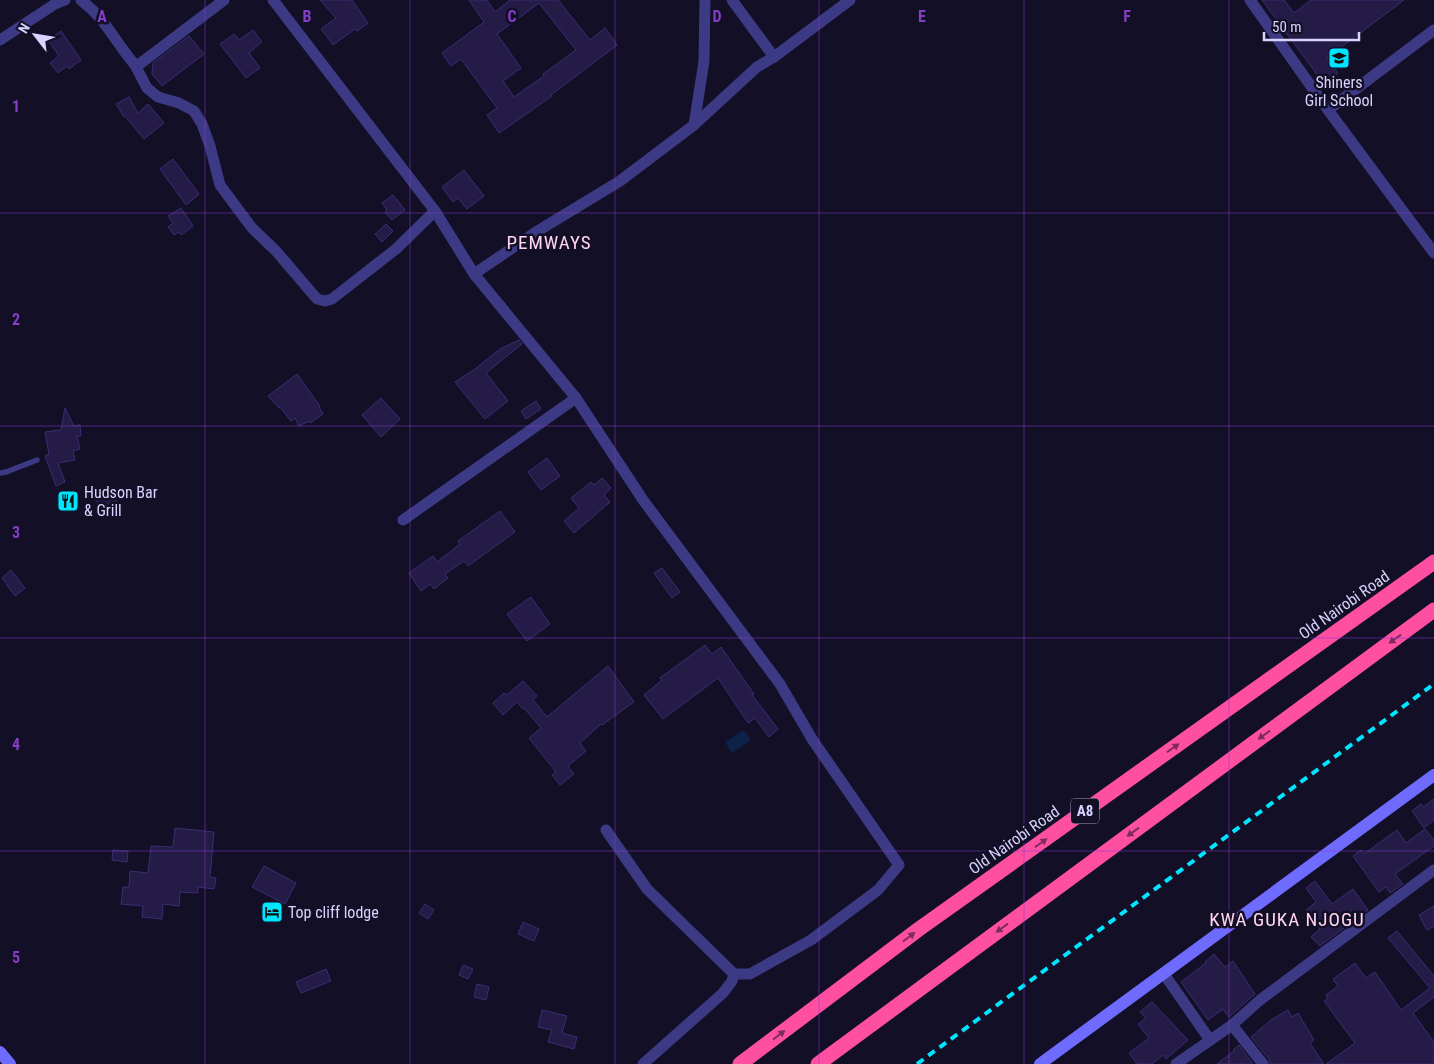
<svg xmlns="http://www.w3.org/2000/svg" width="1434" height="1064" viewBox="0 0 1434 1064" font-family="'Roboto Condensed',sans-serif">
<rect width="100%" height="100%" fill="#130f26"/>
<polygon fill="#0c2248" points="744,730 751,740 732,753 725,742"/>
<g fill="#241b47" stroke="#3b2d73" fill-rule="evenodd">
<polygon points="320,0 352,0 368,23 357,31 355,29 333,45 321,29 336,18"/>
<path d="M 469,0 L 487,0 L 495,12 L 510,0 L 558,0 L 590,40 L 605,28 L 617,45 L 551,95 L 552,96 L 499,133 L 487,115 L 497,108 L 461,59 L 451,66 L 442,53 L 484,22 ZM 539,3 L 576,50 L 543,74 L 544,76 L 514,97 L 503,81 L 521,68 L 497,34 Z"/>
<polygon points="1262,0 1284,0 1294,13 1311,0 1404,0 1327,58 1338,73 1324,84"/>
<polygon points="253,30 262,42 249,53 260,68 246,78 220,44 234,34 239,40"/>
<polygon points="61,31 81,60 69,69 67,66 58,73 50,63 59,56 48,40"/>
<polygon points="189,36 204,54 162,86 152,74 153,63"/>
<polygon points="129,97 138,113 148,104 164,123 144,139 125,116 124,117 116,104"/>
<polygon points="173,159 199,194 186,205 160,169"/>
<polygon points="464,170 484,196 467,209 458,198 453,202 442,187"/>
<polygon points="393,195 405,210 392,220 385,212 387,210 382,203"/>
<polygon points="181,208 193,226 181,235 179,232 174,235 168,227 173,223 168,216"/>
<polygon points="386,224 393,231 382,242 375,234"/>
<polygon points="519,340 522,344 486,373 508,401 485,419 455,382 475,369 500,349"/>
<polygon points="297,374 320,406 319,407 323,414 310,423 309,421 299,426 295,418 291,421 280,407 279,408 268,396"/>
<polygon points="381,398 400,419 381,437 362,415"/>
<polygon points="536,401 541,409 526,419 521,411"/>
<polygon points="65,408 74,426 80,425 81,436 77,436 80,449 73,451 75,460 58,463 65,482 56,486 45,456 49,454 45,432 61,430"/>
<polygon points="547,458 560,476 541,490 528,472"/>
<polygon points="602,478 611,488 604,495 610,502 574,533 564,521 579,508 571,498 591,482 594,485"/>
<polygon points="89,493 117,501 123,508 112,518"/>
<polygon points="500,511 515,532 468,566 464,561 445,574 448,578 434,589 430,584 421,591 409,573 433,556 437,562 460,544 458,541"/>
<polygon points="662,568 680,592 672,598 654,573"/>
<polygon points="11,570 25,588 15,596 2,578"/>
<polygon points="531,597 550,624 527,641 507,614"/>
<polygon points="705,645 712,654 721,647 754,694 752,695 778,729 769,737 755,718 748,723 718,678 663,719 644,695 662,680 660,678"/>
<polygon points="608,666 634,702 602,725 601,724 580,743 586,751 568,766 574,774 560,785 552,775 556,772 529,738 541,728 524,708 523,709 517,702 503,715 493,703 504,693 507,695 523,681 537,696 533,700 547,717"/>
<polygon points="1434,799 1434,820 1424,828 1412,811 1421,804 1423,807"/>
<polygon points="175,828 214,832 210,877 216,878 214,889 198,887 198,893 180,892 179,906 163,904 162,919 142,917 143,906 121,904 123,887 129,887 130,871 148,873 151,846 173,847"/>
<polygon points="1425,829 1434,840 1434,846 1395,874 1403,884 1390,893 1386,887 1379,892 1353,856 1361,850 1364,854 1397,830 1406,843"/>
<polygon points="113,850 128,851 127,862 112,860"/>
<polygon points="264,866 296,883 285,904 252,887"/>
<polygon points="1315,881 1332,904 1353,889 1368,910 1320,946 1311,937 1320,929 1306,910 1316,902 1306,888"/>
<polygon points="425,904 434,910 428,919 419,913"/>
<polygon points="1434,906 1434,926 1427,930 1419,915"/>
<polygon points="523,922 539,929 534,941 518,934"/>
<polygon points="1397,931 1434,976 1434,997 1413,1013 1434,1042 1434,1064 1326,1064 1355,1043 1324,1001 1328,998 1326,995 1338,986 1333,979 1355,963 1366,978 1375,972 1401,1010 1430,988 1388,938"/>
<polygon points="1214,954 1225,967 1233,961 1255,994 1229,1017 1223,1009 1208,1020 1181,982 1206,963 1205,962"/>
<polygon points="463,965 473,969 468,979 459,975"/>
<polygon points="326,969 331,981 301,993 296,982"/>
<polygon points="477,984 489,987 486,1000 474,997"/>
<polygon points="1152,1002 1188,1040 1166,1059 1163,1055 1152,1064 1137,1064 1129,1053 1149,1038 1138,1024 1146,1018 1140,1012"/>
<polygon points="542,1010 567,1016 562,1033 577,1037 574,1049 548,1042 552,1030 538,1027"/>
<polygon points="1288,1010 1292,1017 1298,1013 1314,1040 1310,1043 1324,1064 1270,1064 1269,1059 1251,1037 1271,1020"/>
<polygon points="1239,1045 1253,1064 1217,1064 1234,1051 1233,1050"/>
</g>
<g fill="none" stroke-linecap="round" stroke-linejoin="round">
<polyline stroke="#3d3a85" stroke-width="5.5" points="0,473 6,472 37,460"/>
<g stroke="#3d3a85" stroke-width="11">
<path d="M 81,0 C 106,19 115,42 135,65 L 141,63 L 224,0"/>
<polyline points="273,0 435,211 474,274 576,398 643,500 780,684 812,739 899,865 878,890 811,940 750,974 734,974"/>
<polyline points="732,0 774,57"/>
<polyline points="1250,0 1328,110 1434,253"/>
<polyline points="0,40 55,4 65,0"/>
<polyline points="135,65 147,88 158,97 179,103 194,111 202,124 210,146 220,185 252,228 276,251 317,299 325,301 332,299 396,249 435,211"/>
<polyline points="1328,110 1434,30"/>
<polyline points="694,125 704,61 705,0"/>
<polyline points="474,274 536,232 620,181 694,125 757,67 774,57 850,0"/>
<polyline points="403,520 576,398"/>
<polyline points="606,830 647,889 734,974 732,981 723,993 643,1064"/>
<polyline points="1164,974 1210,1040"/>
<polyline points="1232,1025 1263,1064"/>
<polyline points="1176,1064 1232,1025 1260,1000 1434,870"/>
</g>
<g stroke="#6f6bff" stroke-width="12">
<polyline points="0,1052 10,1064"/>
<polyline points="1040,1064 1434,775"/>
</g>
<g stroke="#ff4fa3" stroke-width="15">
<polyline points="740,1064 919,929 1434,562"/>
<polyline points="818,1064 1434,610"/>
</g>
<polyline stroke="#00e5ff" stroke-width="4" stroke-dasharray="8 6" stroke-linecap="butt" points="917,1064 1434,684"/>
</g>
<defs><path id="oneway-solid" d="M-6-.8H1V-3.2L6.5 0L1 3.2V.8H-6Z" transform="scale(1.25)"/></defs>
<g fill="#7d2c5e">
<use href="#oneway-solid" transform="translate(1395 639) rotate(144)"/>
<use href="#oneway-solid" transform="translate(1264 735) rotate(144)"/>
<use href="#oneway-solid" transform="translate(1173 748) rotate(-35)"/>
<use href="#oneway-solid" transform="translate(1133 832) rotate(144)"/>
<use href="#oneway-solid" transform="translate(1041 843) rotate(-35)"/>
<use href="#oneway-solid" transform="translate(1002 928) rotate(144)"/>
<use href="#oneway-solid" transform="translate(909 937) rotate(-37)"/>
<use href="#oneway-solid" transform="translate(779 1035) rotate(-37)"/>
</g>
<path fill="none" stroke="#843dc5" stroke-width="1" stroke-opacity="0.55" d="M 205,0 L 205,1064M 410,0 L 410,1064M 615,0 L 615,1064M 819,0 L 819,1064M 1024,0 L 1024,1064M 1229,0 L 1229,1064M 0,213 L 1434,213M 0,426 L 1434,426M 0,638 L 1434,638M 0,851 L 1434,851"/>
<defs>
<g id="school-square" transform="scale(1.125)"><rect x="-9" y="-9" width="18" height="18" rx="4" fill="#00e5ff" stroke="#130f26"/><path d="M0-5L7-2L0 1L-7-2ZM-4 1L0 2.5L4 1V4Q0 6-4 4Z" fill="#111"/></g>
<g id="restaurant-square" transform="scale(1.125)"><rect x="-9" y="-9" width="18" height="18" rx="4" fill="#00e5ff" stroke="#130f26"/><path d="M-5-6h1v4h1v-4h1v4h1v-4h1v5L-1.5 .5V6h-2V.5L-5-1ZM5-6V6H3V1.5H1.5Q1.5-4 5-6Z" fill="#111"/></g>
<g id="hotel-square" transform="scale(1.125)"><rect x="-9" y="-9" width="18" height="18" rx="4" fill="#00e5ff" stroke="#130f26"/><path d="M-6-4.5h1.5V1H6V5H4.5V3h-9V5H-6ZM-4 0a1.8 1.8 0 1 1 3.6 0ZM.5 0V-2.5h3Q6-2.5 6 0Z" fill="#111"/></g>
</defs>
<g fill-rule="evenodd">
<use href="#school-square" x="1339" y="58"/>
<use href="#restaurant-square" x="68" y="501"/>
<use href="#hotel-square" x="272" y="912"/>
</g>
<g text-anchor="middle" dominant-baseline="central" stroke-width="5" stroke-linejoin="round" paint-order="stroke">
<rect fill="#130f26" stroke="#9e99be" stroke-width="1" x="1071" y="798.5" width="28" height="25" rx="4"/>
<g font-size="15" font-weight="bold" fill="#d9d4ff">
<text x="1085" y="811">A8</text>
</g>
<g font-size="16" fill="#d9d4ff" stroke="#130f26" text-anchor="start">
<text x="1339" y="82" text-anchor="middle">Shiners<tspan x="1339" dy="18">Girl School</tspan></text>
<text x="84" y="492">Hudson Bar<tspan x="84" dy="18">&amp; Grill</tspan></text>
<text x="288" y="912">Top cliff lodge</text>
</g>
<g font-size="16" fill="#d9d4ff" stroke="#130f26">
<text transform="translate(1344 605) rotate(-35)">Old Nairobi Road</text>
<text transform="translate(1014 840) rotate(-35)">Old Nairobi Road</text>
</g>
<g font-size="19" letter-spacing="1" fill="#ffd6f0" stroke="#130f26">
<text x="549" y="242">PEMWAYS</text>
<text x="1287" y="919">KWA GUKA NJOGU</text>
</g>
</g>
<g font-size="16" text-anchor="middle" font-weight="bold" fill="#843dc5" stroke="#130f26" stroke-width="5" stroke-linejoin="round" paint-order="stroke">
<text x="102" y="22">A</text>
<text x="307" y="22">B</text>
<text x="512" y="22">C</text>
<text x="717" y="22">D</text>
<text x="922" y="22">E</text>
<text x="1127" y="22">F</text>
<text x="16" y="112">1</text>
<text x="16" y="325">2</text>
<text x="16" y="538">3</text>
<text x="16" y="750">4</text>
<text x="16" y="963">5</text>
</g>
<g transform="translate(35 35) rotate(301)" stroke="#130f26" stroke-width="4" paint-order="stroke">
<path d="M0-4L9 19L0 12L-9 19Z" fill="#d9d4ff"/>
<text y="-8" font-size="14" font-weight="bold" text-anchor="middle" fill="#d9d4ff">N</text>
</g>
<path d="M1264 32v8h95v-8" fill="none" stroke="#d9d4ff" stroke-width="2.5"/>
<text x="1272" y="32" font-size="15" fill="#d9d4ff" stroke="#130f26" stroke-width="4" paint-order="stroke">50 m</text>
</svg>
